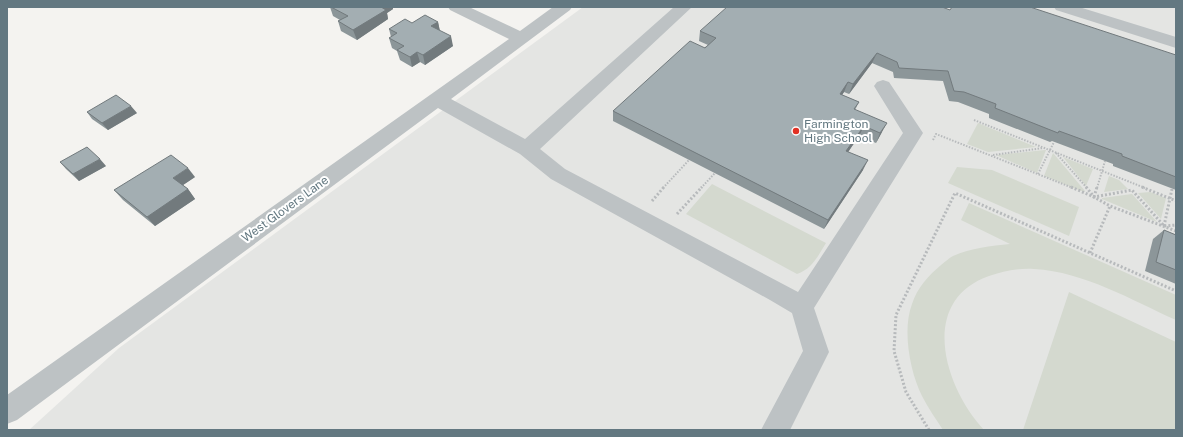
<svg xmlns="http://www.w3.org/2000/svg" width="1183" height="437" viewBox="0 0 1183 437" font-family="'Public Sans',sans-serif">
<rect width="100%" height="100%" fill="#f4f3f0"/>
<polygon fill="#e4e5e3" points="583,7 1176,7 1176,430 29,430 119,348"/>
<g fill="#d4d9cf">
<polygon points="978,123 1036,147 988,152 967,144"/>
<polygon points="1045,150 1046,150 1037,173 996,155"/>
<polygon points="1053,153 1085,191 1084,192 1044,176"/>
<polygon points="1063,157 1093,169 1086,186"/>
<polygon points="957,167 992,170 1079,207 1069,236 948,183"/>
<polygon points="1109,176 1119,180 1128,189 1104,192"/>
<path d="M 712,184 L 826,243 C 818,256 812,269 797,274 L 686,214 Z"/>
<polygon points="1150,192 1166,198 1161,219 1138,193"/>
<polygon points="1132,194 1157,222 1102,199 1102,198"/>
<path d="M 969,203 L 1176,295 L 1176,320 C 1131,300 1085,272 1034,269 C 1019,268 1004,271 989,276 C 918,301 944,387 984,430 L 943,430 C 936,419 928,408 922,396 C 910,372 902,330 912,304 C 917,288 929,275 941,265 C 945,262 949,258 953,256 C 971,248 991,246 1010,244 L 961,220 Z"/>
<polygon points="1069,292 1176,342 1176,430 1023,430"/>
</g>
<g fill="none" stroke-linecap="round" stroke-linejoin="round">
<g stroke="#b7babc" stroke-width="2" stroke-dasharray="1.5 1.5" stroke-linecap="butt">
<polyline points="974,120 1145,188"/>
<polyline points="933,140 936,134 1073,188"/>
<polyline points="1056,153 1087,188"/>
<polyline points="993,155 1043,148"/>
<polyline points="1038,174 1054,142"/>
<polyline points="663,188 689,160"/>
<polyline points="701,188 715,173"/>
<polyline points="1097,188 1105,161"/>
</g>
<g stroke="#b7babc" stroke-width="3" stroke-dasharray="2 2" stroke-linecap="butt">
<polyline points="1071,187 1094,197 1110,206 1176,231"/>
<polyline points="1086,187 1094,197 1132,190 1164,226 1176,225"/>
<polyline points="1142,187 1176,201"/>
<polyline points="1094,197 1097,187"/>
<polyline points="652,201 664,187"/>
<polyline points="677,214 702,187"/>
<polyline points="1164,226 1172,189"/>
<polyline points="1090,253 1110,206"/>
<polyline points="929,430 906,392 894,351 896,315 955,193 1176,291"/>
</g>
<g fill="#bdc2c4" fill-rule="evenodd">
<polygon points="448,7 469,7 520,31 553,7 572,7 570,10 451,99 525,139 674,7 692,7 540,149 565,169 798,292 903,133 874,86 877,82 883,80 889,82 923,133 814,308 829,352 790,430 761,430 803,351 792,313 770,300 551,179 520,154 438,108 17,420 7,424 7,395 509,39 450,10"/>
<polygon points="1054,7 1079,7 1176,37 1176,48 1056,10"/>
</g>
</g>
<g fill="#8c9699">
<polygon points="330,7 393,7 393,9 387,13 388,19 357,40 341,31 338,21 340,20 333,16"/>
<polygon points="950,10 1176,55 1176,190 1113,166 1113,164 1052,141 1050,142 989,118 989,114 958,102 949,101 943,81 894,78 893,72 872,63 849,94 844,92 842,95 859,102 855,110 882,132 876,143 859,136 848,152 863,170 824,229 613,121 613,111 708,45 699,41 700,31"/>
<polygon points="438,22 440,31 453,46 425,65 420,62 412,67 400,60 397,51 392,48 389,38 391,37 389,29 412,23"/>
<polygon points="87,112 137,113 108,130 92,119"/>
<polygon points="60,162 106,166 79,181 66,169"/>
<polygon points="195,177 183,185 188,189 195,199 155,226 123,200 114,190"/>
<polygon points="1164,230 1176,235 1176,284 1145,271 1153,239"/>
</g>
<g fill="#727a7d">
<polygon points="379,7 393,7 393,9 387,13 388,19 357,40 353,30"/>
<polygon points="438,22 440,32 431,26"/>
<polygon points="451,36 453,46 425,65 423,55"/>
<polygon points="417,52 420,62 412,67 410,57"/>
<polygon points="877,53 872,63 849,94 853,84"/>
<polygon points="848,82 844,92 836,104 840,94"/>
<polygon points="131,106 137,113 108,130 102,123"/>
<polygon points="887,123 882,132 876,143 880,133"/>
<polygon points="864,126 859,136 842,161 846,151"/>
<polygon points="100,159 106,166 79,181 73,174"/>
<polygon points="868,160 863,170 824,229 828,220"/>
<polygon points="188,168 195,177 180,187 173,178"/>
<polygon points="188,189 195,199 155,226 147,217"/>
</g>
<g fill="#a3aeb2" stroke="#727a7d">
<polygon points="331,7 381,7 386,10 353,30 338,21 348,16"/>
<polygon points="727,7 942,7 950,10 952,7 1030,7 1176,55 1176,177 1122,156 1122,154 1059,131 1058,133 995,108 996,104 964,92 954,91 948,71 899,68 897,62 877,53 853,84 848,82 840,94 859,102 854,109 887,123 880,133 864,126 846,151 868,160 828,220 613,111 690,41 705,48 716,38 700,31"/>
<polygon points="425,15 438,22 431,26 451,36 423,55 417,52 410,57 397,50 404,46 389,38 397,33 389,29 405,19 412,23"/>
<polygon points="116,95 131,106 102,123 87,112"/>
<polygon points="87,147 100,159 73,174 60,162"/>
<polygon points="171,155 188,168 173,178 188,189 147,217 114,190"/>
<polygon points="1164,230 1176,235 1176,270 1156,262"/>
</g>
<circle fill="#e13023" stroke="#fff" stroke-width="1.5" cx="796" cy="131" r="4"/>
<g text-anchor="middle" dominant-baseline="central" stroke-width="4" stroke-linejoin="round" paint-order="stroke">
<g font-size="12" fill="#637881" stroke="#fff" text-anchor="start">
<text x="804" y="124">Farmington<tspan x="804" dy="14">High School</tspan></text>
</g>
<g font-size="12" fill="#637881" stroke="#fff">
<text transform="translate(285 209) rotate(-36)">West Glovers Lane</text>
</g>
</g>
<rect width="1183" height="437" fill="none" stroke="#637881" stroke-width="16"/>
</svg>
